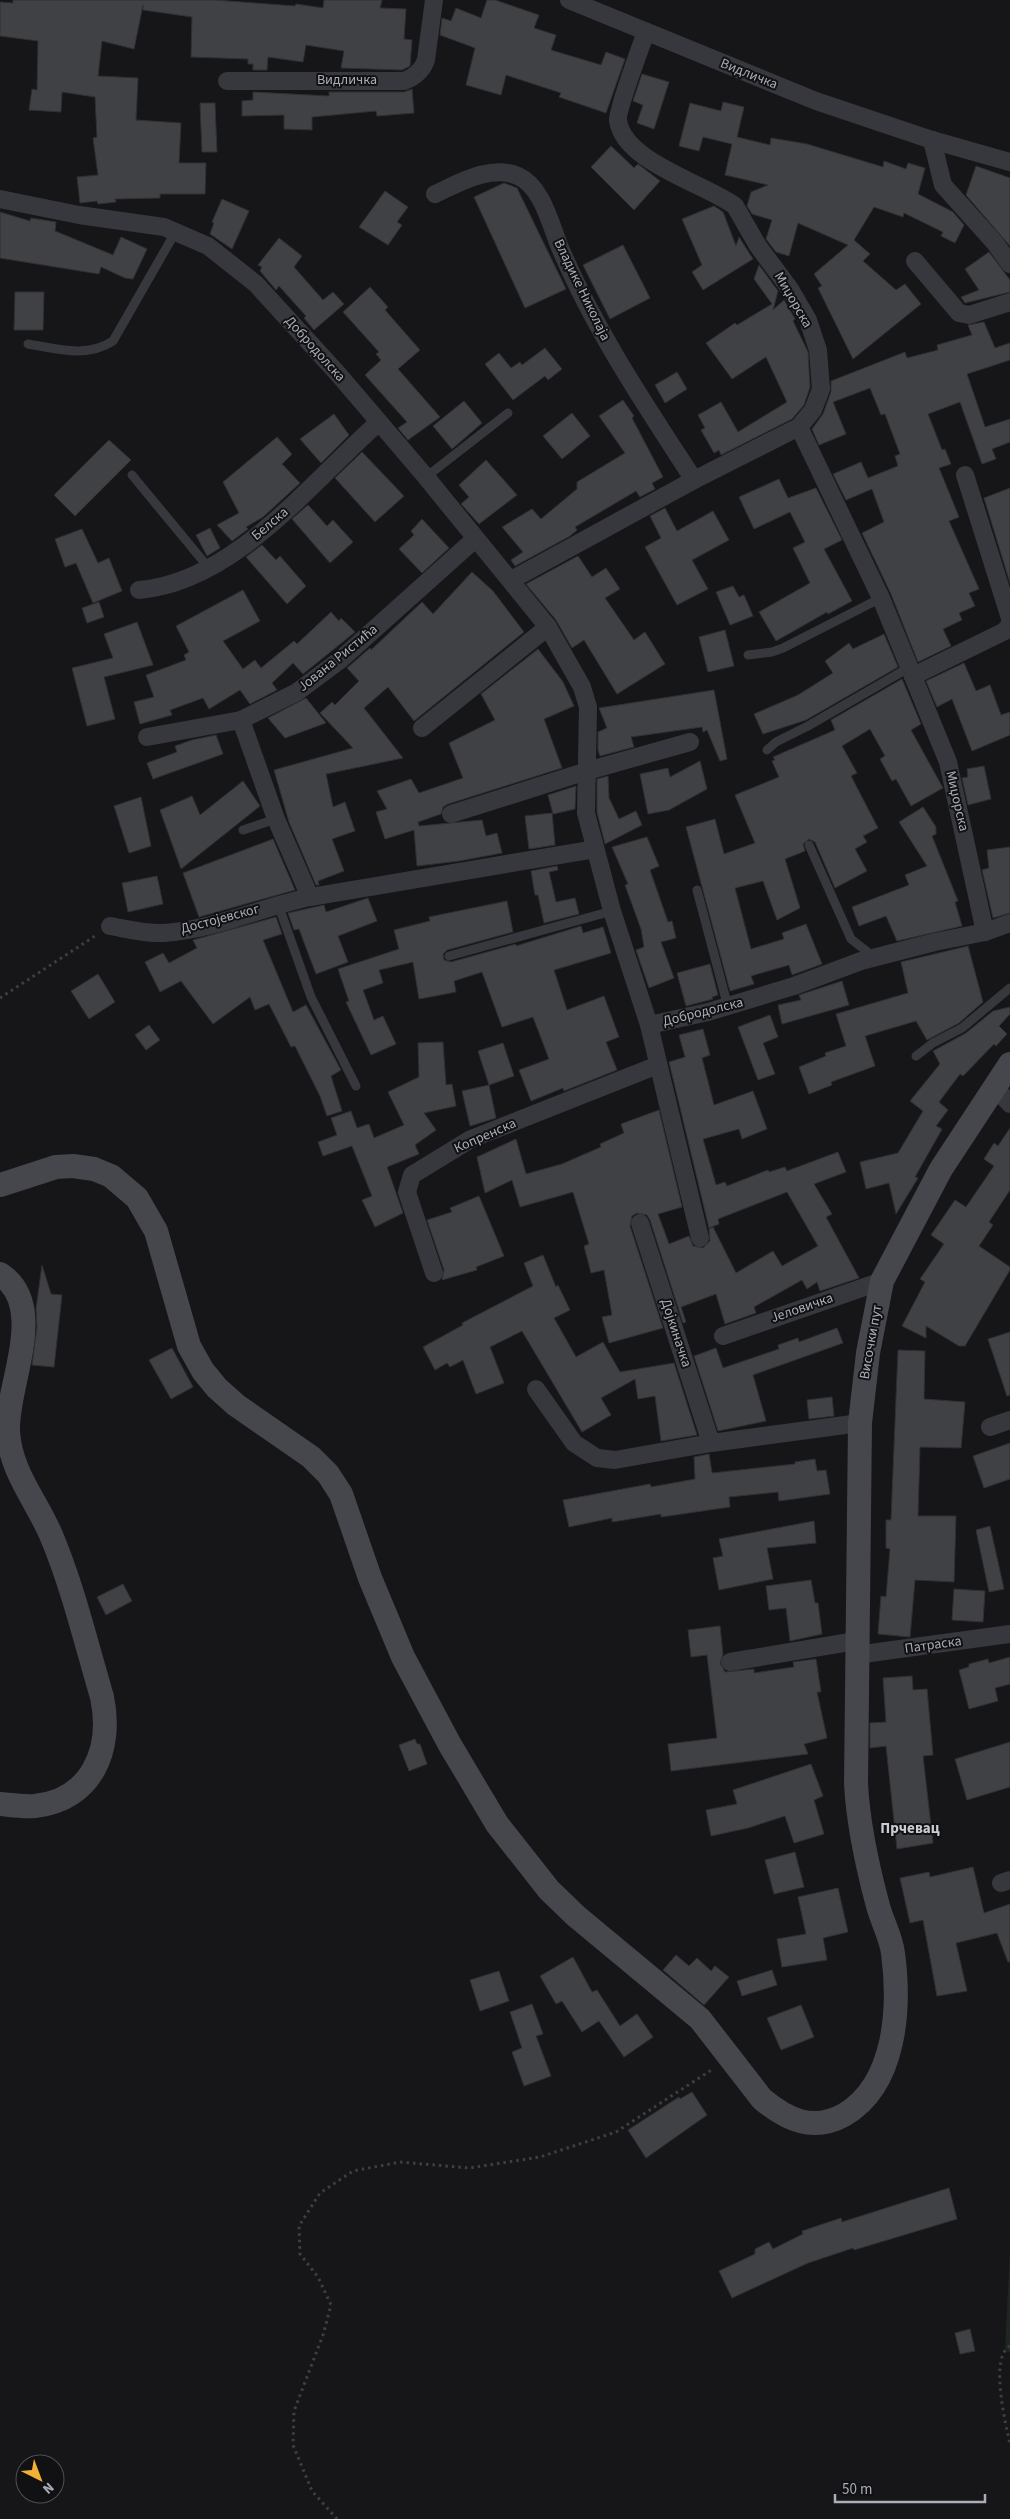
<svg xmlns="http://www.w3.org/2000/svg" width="1010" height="2519" viewBox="0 0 1010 2519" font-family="'Source Sans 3',sans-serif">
<rect width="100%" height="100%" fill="#161618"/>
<polygon fill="#1e261f" points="1010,2249 1010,2353 1005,2350"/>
<g fill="#404145" stroke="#303034">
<polygon points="13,0 215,0 295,6 296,4 323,8 324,0 382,0 380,8 406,9 404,39 412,40 410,66 402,70 341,68 344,51 306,45 303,62 268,57 267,70 253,70 253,64 248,64 248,59 191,57 192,17 143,10 143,5 134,49 102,41 98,76 138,78 136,120 181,123 179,163 206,163 205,194 160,194 160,198 115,199 116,202 98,204 97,201 80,203 77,177 98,175 93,138 97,137 95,97 62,92 61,112 29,110 32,89 37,90 38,41 0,36 0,2 13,3"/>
<polygon points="487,0 495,0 539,15 534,28 556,35 551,50 601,65 606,52 625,59 606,113 559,97 561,93 506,75 501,95 466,85 475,48 440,35 442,18 451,21 456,8 481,18"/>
<polygon points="642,74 669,82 654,129 637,123 643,105 633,101"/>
<polygon points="412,89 414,113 377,116 376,111 312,117 312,130 284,129 284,115 242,116 242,101 253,100 253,92 329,96 329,92 404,92"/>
<polygon points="723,102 744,107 737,137 770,145 771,138 807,144 883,167 884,161 906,169 908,163 925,168 918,194 953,212 964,225 955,243 941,236 943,232 904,213 903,217 874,207 854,240 870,254 863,261 896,290 905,284 921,304 853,359 818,288 822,286 814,274 848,245 798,223 789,256 776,252 766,239 772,220 752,214 747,206 751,192 768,185 725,175 732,144 703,137 699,151 679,146 690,103 721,111"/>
<polygon points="200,103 215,103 217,152 202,152"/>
<polygon points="611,146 634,168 638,164 660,181 634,210 591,167"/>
<polygon points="976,166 1010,178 1010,246 966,195"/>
<polygon points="504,183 517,188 566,289 525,308 474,197"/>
<polygon points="385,191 408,207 397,222 402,225 388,245 359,227"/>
<polygon points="222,199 249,211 232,249 210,234 214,223 212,222"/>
<polygon points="714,206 723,212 736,246 739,237 753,259 703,290 692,272 702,265 682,219"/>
<polygon points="0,212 30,221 31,218 56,222 55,231 113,255 121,237 147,249 133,279 125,278 101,267 99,274 6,259 0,258"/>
<polygon points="279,238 302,256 294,267 323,300 333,292 344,304 314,330 304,318 306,316 279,286 276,290 260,271 262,267 258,265"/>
<polygon points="623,245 650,298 610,319 583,265"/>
<polygon points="989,252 1010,280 1010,292 965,303 961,297 979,290 965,269"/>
<polygon points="759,265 778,291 773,310 784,300 795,319 793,321 808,352 810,387 804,405 792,419 721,455 719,450 714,453 701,430 705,428 698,415 721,402 738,432 787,402 766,357 732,379 706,343 735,323 737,325 772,304 754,279"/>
<polygon points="370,287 388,307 385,310 420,350 398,369 440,417 408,440 398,428 407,422 365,375 381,360 376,354 379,352 343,312"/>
<polygon points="15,292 44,292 43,330 14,330"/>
<polygon points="984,322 995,348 1010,343 1010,360 967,374 985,427 1010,419 1010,442 992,449 996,459 982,464 960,402 928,414 942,450 945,449 951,464 939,468 959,517 949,521 979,589 969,593 975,606 959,613 962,620 943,629 951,646 918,662 891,594 862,533 884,522 872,489 846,500 833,474 861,462 868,478 898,466 895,456 900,454 885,414 881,415 870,388 833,402 846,434 819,445 812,429 823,414 831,392 831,381 905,352 907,358 938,350 937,345 972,335 968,325"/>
<polygon points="545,348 562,369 548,380 545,376 513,400 485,364 499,353 511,368 520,362 522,365"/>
<polygon points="677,372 687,389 665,403 655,385"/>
<polygon points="623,400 634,416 632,418 663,477 652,483 655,489 640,497 636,491 575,527 577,530 570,536 515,566 511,560 523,552 502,527 532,509 541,519 577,489 577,482 625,453 599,416"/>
<polygon points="464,401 482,423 452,449 433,426"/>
<polygon points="572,413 590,436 562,459 543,436"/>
<polygon points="334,414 349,435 321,463 300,439"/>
<polygon points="277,437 292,454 282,464 300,483 263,517 246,527 248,529 232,541 217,525 239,513 223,482"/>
<polygon points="109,440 131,460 75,516 54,495"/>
<polygon points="362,452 404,496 375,522 335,478"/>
<polygon points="486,460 517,495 479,524 461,504 469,497 459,485"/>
<polygon points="779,479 788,498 816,488 842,540 824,549 852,601 828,614 827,612 776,641 759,612 810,583 793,548 805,542 790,512 754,529 739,497"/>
<polygon points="1010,488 1010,583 984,498"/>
<polygon points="308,505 327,526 333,520 353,542 330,563 292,519"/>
<polygon points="665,508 677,531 713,511 729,540 692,560 708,589 677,605 645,547 661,538 650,516"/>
<polygon points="422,519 449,548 422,573 399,549 414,535 411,531"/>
<polygon points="210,528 220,548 207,556 196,535"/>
<polygon points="82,529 98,563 109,558 122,591 93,603 76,563 65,567 55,539"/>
<polygon points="262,545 276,560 280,556 306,586 287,604 246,557"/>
<polygon points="578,556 592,577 606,568 620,589 605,598 634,640 645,632 665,664 617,694 584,640 572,648 556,620 526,584"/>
<polygon points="472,572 493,591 524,632 414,721 388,687 364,708 403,758 326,774 333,807 345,802 355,831 332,839 344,871 318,881 319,885 316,885 289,822 274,770 353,748 320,713 332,702 335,705 359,681 347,668 370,648 371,650 422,602 433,614"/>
<polygon points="733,586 739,597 744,595 753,616 730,625 716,592"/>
<polygon points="243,590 260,621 223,641 243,669 255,660 261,668 294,641 297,644 331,612 339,621 341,618 355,632 303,674 293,663 272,683 277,690 250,704 240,690 209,709 203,698 170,710 172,715 140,724 134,702 154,697 146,675 186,660 184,655 189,652 176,626"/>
<polygon points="99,602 104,617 87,623 82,608"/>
<polygon points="137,622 153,665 104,677 115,719 87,726 72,668 113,658 104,634"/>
<polygon points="725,630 734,666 708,672 699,637"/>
<polygon points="884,634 898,667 806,720 763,734 754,714 798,695 833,673 825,661 849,643 853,649"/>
<polygon points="538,649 563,682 574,706 544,719 562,768 448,804 443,807 441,814 418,822 419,826 482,820 486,836 497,833 502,853 459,861 417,866 414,830 385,839 376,812 387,809 377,791 411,779 419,793 463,778 449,743 495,720 481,694"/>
<polygon points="964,663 976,691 990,685 1001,715 1010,712 1010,735 972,751 952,699 937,707 926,681"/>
<polygon points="902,679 921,724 911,730 943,788 911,806 896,779 892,781 880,759 885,756 870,729 842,746 857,773 851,776 878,828 863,836 867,842 855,849 867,871 835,888 815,842 809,839 803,844 805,851 785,859 800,908 777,920 763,881 735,888 751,949 784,939 782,933 806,924 822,964 792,975 789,965 751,976 754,984 730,991 686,827 715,819 724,854 755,843 735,795 779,777 772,761 775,760 773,757 835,730 831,720"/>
<polygon points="714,690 727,759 720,761 707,730 703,732 702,727 631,737 634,747 600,756 598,750 598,732 607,728 599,708"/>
<polygon points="306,698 326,723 285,738 268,718"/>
<polygon points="216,735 223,754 153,779 147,763 177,752 175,746 192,740"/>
<polygon points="700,761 707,789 669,810 648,814 640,774 668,768 670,777"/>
<polygon points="984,766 991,799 968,805 962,778 968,777 967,769"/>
<polygon points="608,776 609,798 619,819 636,811 642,825 605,844 597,812 597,779"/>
<polygon points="243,781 260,806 181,869 160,810 192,796 200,815"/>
<polygon points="576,786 575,809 553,814 548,795"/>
<polygon points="141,797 151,846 129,853 114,806"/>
<polygon points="923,807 936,827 936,834 932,836 958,901 955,902 962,926 897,941 886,916 859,926 852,907 909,885 905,875 927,866 899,822"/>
<polygon points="552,813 555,845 529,849 525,816"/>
<polygon points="647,837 659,866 650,870 668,922 672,921 676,938 661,942 674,978 649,988 636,950 644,947 641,929 625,885 628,884 612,847"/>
<polygon points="273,839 295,890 199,917 183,873"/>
<polygon points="1010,847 1010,913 993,918 982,870 989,868 987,850"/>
<polygon points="557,866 558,870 549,872 556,902 575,898 579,914 544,923 538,895 535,895 531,871"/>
<polygon points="157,876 163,904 128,912 122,883"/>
<polygon points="368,898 377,921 338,936 348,962 316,974 299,929 294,930 288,913 324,905 326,912"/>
<polygon points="507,901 513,932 447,950 443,954 444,960 451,962 516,944 516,946 581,926 583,933 603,927 611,953 554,970 567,1010 604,996 619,1037 606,1042 617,1070 564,1091 563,1088 531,1101 519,1070 549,1059 533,1017 502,1027 482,972 454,981 456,992 419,999 413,962 379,970 383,983 363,990 374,1020 383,1016 396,1044 371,1055 346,1002 349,1001 338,969 399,949 394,930 430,921 429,917"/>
<polygon points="276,917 282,934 263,940 293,1012 306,1005 341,1070 331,1076 342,1111 327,1116 320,1096 295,1046 291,1047 269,1004 255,1010 250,997 213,1024 181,981 160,992 145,962 163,953 169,963 197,948 193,940"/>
<polygon points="968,946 983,1002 959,1023 927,1040 916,1021 865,1036 875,1066 831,1082 832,1085 809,1094 799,1067 826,1056 825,1053 846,1046 836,1014 908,993 901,962"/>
<polygon points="710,964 718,995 712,997 713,999 686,1006 677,973"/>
<polygon points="98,974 115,1002 89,1019 71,991"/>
<polygon points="842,981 849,1005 782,1024 778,1005 801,1000 799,995"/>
<polygon points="1010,1007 1010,1014 999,1026 1007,1034 996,1046 994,1044 963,1076 960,1074 939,1102 948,1110 936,1126 942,1129 915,1177 918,1178 896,1214 889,1183 866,1189 860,1162 898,1153 923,1111 910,1101 940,1064 933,1051 966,1033 993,1011"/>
<polygon points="770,1015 778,1037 763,1043 775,1074 758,1080 738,1027"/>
<polygon points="149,1025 160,1040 146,1050 135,1035"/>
<polygon points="703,1029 710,1055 702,1058 714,1105 753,1091 767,1129 742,1139 739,1129 703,1139 716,1185 725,1182 727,1186 768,1170 769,1172 785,1167 787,1171 838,1152 846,1172 814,1184 832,1214 826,1217 859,1278 820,1291 817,1282 807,1289 802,1280 754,1307 756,1313 725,1324 716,1294 681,1307 686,1322 683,1323 650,1220 647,1215 637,1213 632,1216 630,1226 663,1328 609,1343 602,1317 612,1315 604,1270 591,1273 584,1246 589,1244 573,1192 520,1207 512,1180 485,1193 477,1157 516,1139 526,1174 562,1164 601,1147 600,1144 624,1133 621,1124 659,1110 682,1207 658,1214 669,1244 689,1236 693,1246 703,1248 710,1241 709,1229 713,1227 736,1273 773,1251 782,1266 818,1246 787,1192 718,1219 719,1224 709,1228 669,1062 685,1057 679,1035"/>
<polygon points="443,1042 446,1085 452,1084 456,1106 424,1113 436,1130 415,1145 419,1154 387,1167 403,1213 375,1227 362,1200 372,1196 352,1146 323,1156 318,1142 337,1135 331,1118 351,1111 357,1128 369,1124 374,1138 404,1125 388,1092 419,1077 418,1043"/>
<polygon points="503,1043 514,1076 489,1085 478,1051"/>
<polygon points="489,1085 496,1118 470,1126 462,1091"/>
<polygon points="1010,1128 1010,1190 989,1222 993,1225 979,1246 1010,1267 1010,1270 965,1346 959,1346 926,1326 926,1338 902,1326 925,1282 920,1279 944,1244 931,1235 955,1200 966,1207 994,1166 984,1159 994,1143 998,1146"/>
<polygon points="479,1196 504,1256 476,1267 477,1270 442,1280 444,1270 427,1220 452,1212 450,1208"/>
<polygon points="543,1255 556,1287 558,1285 570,1310 554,1318 576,1357 603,1342 620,1372 674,1363 697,1435 661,1441 655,1396 638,1399 635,1379 601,1398 611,1415 582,1432 522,1331 490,1347 504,1383 476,1394 463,1360 450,1367 447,1363 435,1370 423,1347 463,1325 462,1323 533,1286 524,1263"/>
<polygon points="42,1265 51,1294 62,1295 54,1367 32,1365 37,1327 36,1309"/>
<polygon points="837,1328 843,1343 753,1375 766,1421 718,1431 694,1356 716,1348 723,1368 779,1349 778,1345 798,1338 799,1342"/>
<polygon points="1010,1332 1010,1395 1007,1396 988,1339"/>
<polygon points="172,1348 193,1387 171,1399 149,1360"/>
<polygon points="898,1350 925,1351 924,1399 965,1402 961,1448 920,1447 918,1516 956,1516 954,1582 915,1580 910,1637 878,1634 881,1596 886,1597 890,1549 886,1548 886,1520 891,1520"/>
<polygon points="832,1397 834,1416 809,1419 807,1400"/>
<polygon points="1010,1443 1010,1479 984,1488 973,1456"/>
<polygon points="709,1454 712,1473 795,1464 795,1462 815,1459 817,1471 826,1470 830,1494 779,1501 778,1492 729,1497 730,1507 661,1517 661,1514 612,1522 612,1518 569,1527 563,1500 650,1484 651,1487 695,1479 694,1457"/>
<polygon points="814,1521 816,1543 767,1548 773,1579 719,1590 713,1558 723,1556 719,1539"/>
<polygon points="990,1526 1004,1589 989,1592 976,1530"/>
<polygon points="811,1580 815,1603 818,1603 822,1634 790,1641 786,1608 769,1610 766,1586"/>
<polygon points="123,1584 132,1601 106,1615 97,1597"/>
<polygon points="954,1589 985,1591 983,1622 952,1620"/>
<polygon points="720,1626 723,1654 720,1663 725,1672 754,1669 754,1673 794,1667 793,1662 816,1659 821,1692 817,1692 827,1738 804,1744 808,1754 671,1771 668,1744 717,1738 707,1655 691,1657 688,1630"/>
<polygon points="1010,1657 1010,1684 995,1688 998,1701 969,1709 959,1670 969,1667 969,1664 988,1659 989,1663"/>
<polygon points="912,1676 913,1690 927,1689 933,1755 923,1756 933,1843 897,1849 886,1746 870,1748 870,1723 886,1722 883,1678"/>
<polygon points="415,1739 417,1744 420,1744 427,1764 409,1771 399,1745"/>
<polygon points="1010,1742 1010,1787 967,1800 955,1759"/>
<polygon points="811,1764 823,1796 814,1800 824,1834 794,1843 785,1816 748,1828 711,1836 706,1810 737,1804 733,1790"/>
<polygon points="795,1852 804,1887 774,1894 765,1860"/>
<polygon points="973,1867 984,1913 1010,1904 1010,1962 1008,1962 997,1933 956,1943 967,1991 937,1996 923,1920 910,1923 900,1878 929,1872 930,1877"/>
<polygon points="838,1888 848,1932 823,1938 827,1960 782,1967 777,1939 806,1934 798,1897"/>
<polygon points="676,1955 689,1966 697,1958 711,1971 715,1966 729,1977 704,2005 663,1970"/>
<polygon points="573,1957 592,1992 597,1990 620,2026 637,2014 653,2037 624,2057 599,2021 582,2032 562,2001 556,2004 540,1976"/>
<polygon points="772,1970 777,1985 742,1996 737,1981"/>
<polygon points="499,1971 509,2001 480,2011 470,1980"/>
<polygon points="532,2004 543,2034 536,2036 551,2076 524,2086 512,2052 522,2048 510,2012"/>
<polygon points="801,2005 814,2037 781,2050 767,2018"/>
<polygon points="692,2092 707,2115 646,2158 628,2130 679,2097 680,2099"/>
<polygon points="949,2188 957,2219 854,2250 853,2248 808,2263 732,2298 719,2271 755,2254 755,2249 769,2242 773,2249 803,2234 802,2231 841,2218 842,2222"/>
<polygon points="970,2329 975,2351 960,2354 955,2333"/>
</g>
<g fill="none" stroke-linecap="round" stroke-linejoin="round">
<g stroke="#3d3f44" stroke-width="3" stroke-dasharray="2.5 4" stroke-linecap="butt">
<polyline points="0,998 95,936"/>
<path d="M 1010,2346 C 989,2357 1006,2425 1010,2444"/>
<polyline points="337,2519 312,2491 293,2445 294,2411 323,2335 331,2305 318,2277 300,2254 299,2226 320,2193 353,2171 400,2162 469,2168 540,2157 616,2132 713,2069"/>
</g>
<g stroke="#37383d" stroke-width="9">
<path d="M 28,344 C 58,349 87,358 113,341 L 176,231"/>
<polyline points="132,475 208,567"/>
<polyline points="426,477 508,413"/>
<polyline points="748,655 772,652 783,648 881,598"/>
<polyline points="767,750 776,742 808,726 910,667"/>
<polyline points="243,830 276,819"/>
<polyline points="809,845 851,939 874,957"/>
<polyline points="697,890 728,1007"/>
<polyline points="278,904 311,997 356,1086"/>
<polyline points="449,956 612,911"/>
<polyline points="916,1056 933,1043 962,1028 1010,988"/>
</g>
<g stroke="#37383d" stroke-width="18">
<polyline points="569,0 816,101 932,140 1010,162"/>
<path d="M 646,32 C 641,46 617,110 618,120 C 623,162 706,184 735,206 L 758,246 L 790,289 L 808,320 L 818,350 L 821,389 L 813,410 L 799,427 L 881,598 L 948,762 L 985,932"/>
<path d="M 227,81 L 404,81 C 415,77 422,71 426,60 L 434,0"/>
<polyline points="932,140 943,185 995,243 1010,264"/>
<path d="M 435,194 C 459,183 491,164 518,176 C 543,187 551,227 561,250 C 596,332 646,406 694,480"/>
<polyline points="0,199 79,215 164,227 208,246 256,284 339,375 426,477 548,627 582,687 588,707 586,813 612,911 649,1025 700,1238"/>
<polyline points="915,261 959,313 969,315 1010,302"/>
<polyline points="965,475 1010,618"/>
<polyline points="511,580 694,480 799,427"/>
<path d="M 139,590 C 235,582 311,482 379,422"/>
<polyline points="913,676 1005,631 1010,624"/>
<polyline points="241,720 276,819 310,897"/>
<polyline points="422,728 548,627"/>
<polyline points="147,737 241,720 297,692 340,660 475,539"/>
<polyline points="451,814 587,771 690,742"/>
<path d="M 110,926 C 127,929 147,934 164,933 C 213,930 262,907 310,897 L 595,849"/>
<polyline points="649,1025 708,1012 794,986 861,961 935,942 985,932 1010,923"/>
<polyline points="994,1086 1010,1104"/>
<polyline points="640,1223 711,1443 860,1423"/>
<polyline points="434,1273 407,1192 412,1175 471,1139 658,1065"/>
<polyline points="723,1336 882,1281"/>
<polyline points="536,1389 574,1443 597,1458 615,1460 711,1443"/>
<polyline points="990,1427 1010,1420"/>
<polyline points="856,1655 1010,1634"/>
<polyline points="730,1662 856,1641"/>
<polyline points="1001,1883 1010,1880"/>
</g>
<g stroke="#45474d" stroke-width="24">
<path d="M 0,1185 L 56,1167 L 73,1166 L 94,1169 L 111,1176 L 137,1198 L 156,1231 L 189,1346 L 203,1371 L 217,1388 L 236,1405 L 311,1457 L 328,1474 L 341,1494 L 370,1578 L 403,1657 L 450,1745 L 497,1824 L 549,1890 L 576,1916 L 700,2019 L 762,2099 C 787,2120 813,2132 844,2115 C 897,2084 900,2006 893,1953 C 891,1937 882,1921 878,1906 C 867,1865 858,1825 856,1783 L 860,1423 L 868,1353 L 882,1281 L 941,1169 L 1010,1064"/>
<path d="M 0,1274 C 49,1306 6,1385 8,1431 C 10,1471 36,1500 51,1535 C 73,1587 86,1643 102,1697 C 113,1749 92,1800 35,1806 C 23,1807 11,1805 0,1804"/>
</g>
</g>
<g text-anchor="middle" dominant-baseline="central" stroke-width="4" stroke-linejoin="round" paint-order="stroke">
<g font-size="14" fill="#a8adb8" stroke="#111113">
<text transform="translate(749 74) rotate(22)">Видличка</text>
<text x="347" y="80">Видличка</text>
<text transform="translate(582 290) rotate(64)">Владике Николаја</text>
<text transform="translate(793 300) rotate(60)">Миџорска</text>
<text transform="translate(315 349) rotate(48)">Добродолска</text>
<text transform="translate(270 524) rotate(-40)">Белска</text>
<text transform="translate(338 658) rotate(-39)">Јована Ристића</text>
<text transform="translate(957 801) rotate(77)">Миџорска</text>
<text transform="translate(220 919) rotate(-15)">Достојевског</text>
<text transform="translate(703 1012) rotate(-14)">Добродолска</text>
<text transform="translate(485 1136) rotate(-24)">Копренска</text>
<text transform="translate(802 1308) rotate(-19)">Јеловичка</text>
<text transform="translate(676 1333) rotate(72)">Дојкиначка</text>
<text transform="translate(871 1342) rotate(-80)">Височки пут</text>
<text transform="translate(933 1645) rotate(-8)">Патраска</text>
</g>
<g font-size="15" font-weight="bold" fill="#c9ccd4" stroke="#111113">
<text x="910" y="1828">Прчевац</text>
</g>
</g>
<g transform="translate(40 2479) rotate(138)"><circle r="24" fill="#111113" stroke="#4d4f55"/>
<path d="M0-4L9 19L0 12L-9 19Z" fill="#f2b134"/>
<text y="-8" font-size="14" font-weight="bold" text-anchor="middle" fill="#a8adb8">N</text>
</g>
<path d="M835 2494v8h150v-8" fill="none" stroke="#a8adb8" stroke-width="2.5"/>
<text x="842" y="2494" font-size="15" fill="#a8adb8" stroke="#111113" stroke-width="4" paint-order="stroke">50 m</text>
</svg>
